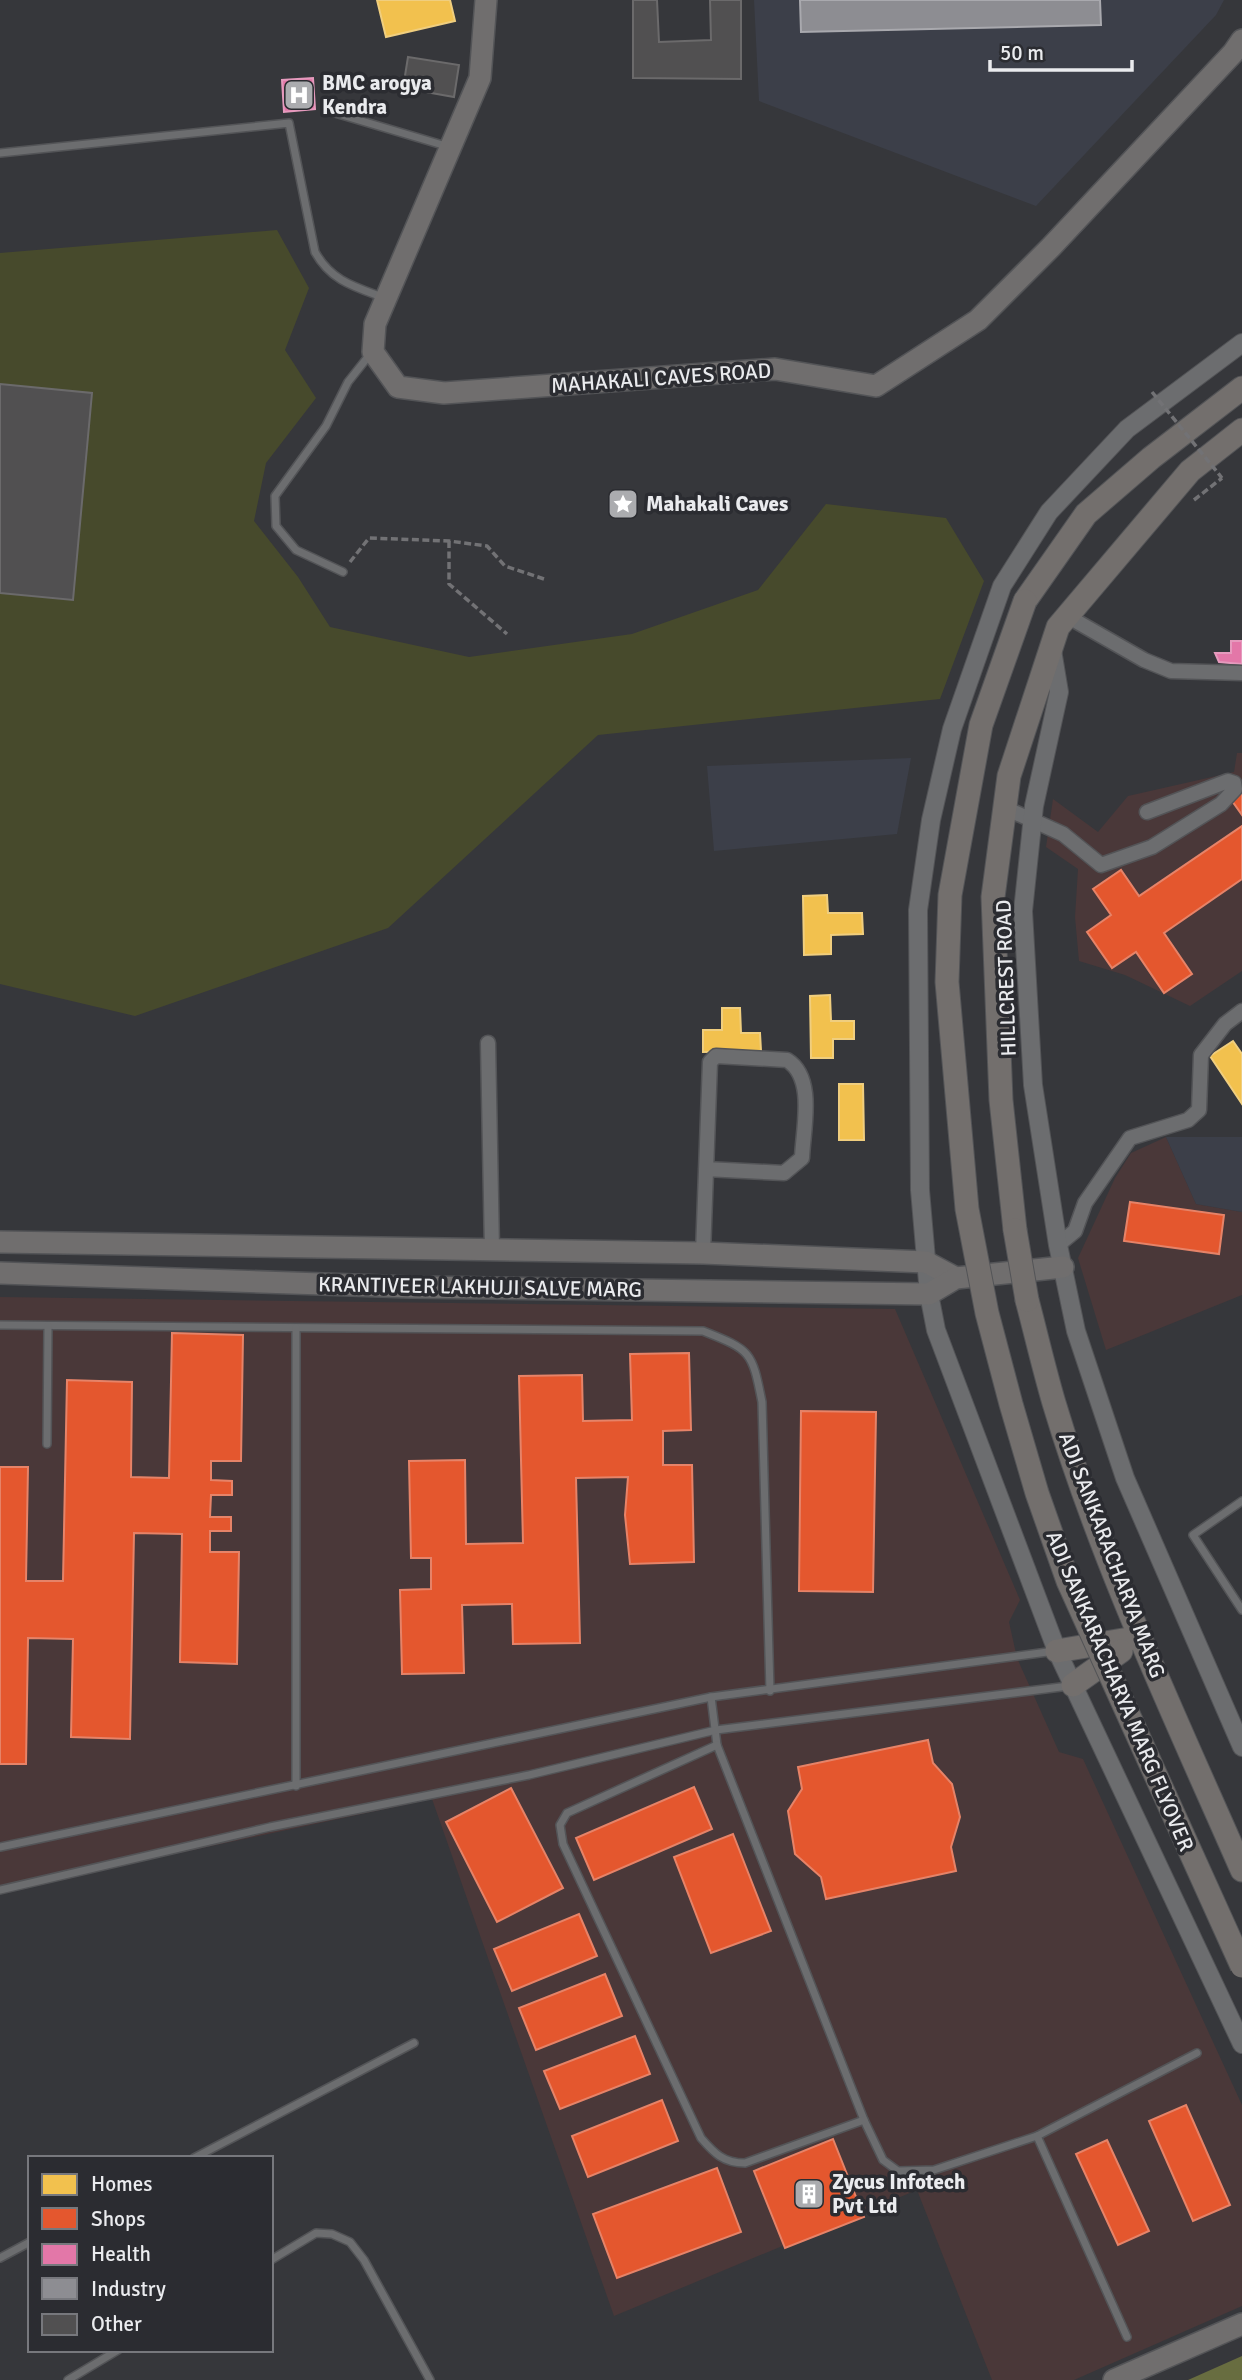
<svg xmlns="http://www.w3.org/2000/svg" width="1242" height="2380" viewBox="0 0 1242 2380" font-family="Signika,sans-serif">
<rect width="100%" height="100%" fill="#36373b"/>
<g fill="#4a3839">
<polygon points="1237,753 1242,753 1242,971 1190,1006 1125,975 1079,961 1075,917 1078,869 1046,847 1053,799 1098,832 1128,796 1234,772"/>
<polygon points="1166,1137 1196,1204 1242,1212 1242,1295 1106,1350 1078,1258 1115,1178 1131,1153"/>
<polygon points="0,1297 895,1309 1020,1600 1009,1622 1017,1658 1059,1752 1083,1759 1242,2105 1242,2306 1074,2380 992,2380 917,2190 614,2316 432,1799 0,1891"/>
</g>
<g fill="#3c3f49">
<polygon points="754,0 1224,0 1216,15 1036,206 759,101"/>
<polygon points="911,758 897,834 714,851 707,766"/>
<polygon points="1166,1137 1242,1137 1242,1212 1196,1204"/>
</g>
<polygon fill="#474a2c" points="277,230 309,288 285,350 316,398 266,463 254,521 298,577 330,627 469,657 632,634 758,590 826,504 946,518 984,581 940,699 598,735 388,928 135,1016 0,984 0,253"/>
<polygon fill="#686d40" points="1242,2356 1242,2380 1188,2380"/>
<g fill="#f2c14e" stroke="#f0ce7e" stroke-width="2">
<polygon points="377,0 450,0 455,21 386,37"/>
<polygon points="827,895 828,913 862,913 863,934 831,935 831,954 804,955 803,896"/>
<polygon points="830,995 831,1021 854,1021 854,1039 833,1039 833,1058 811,1058 810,996"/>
<polygon points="722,1008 740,1008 741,1033 760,1033 761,1051 703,1052 703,1030 722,1030"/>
<polygon points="1233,1041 1242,1054 1242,1104 1210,1056"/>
<polygon points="839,1084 863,1084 864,1140 839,1140"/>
</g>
<g fill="#e4572e" stroke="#e68368" stroke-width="2">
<polygon points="1242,791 1242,815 1230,798"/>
<polygon points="1242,826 1242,879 1164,933 1192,974 1164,993 1136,952 1112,968 1087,932 1111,915 1093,889 1121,870 1139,896"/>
<polygon points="1130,1202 1224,1215 1219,1254 1124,1241"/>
<polygon points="172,1333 243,1335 241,1461 211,1461 211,1480 232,1481 232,1495 211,1495 210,1517 231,1517 231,1531 210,1531 210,1552 239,1552 237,1664 180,1662 182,1534 134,1533 130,1739 71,1737 73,1639 28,1638 26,1764 0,1764 0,1467 28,1467 26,1581 63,1581 67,1380 132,1382 131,1477 169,1478"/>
<polygon points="689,1353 691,1430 663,1431 663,1465 692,1465 694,1562 630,1564 625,1515 628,1477 576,1478 580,1643 513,1644 512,1604 462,1605 464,1673 402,1674 400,1590 431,1589 431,1558 411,1558 409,1461 465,1460 466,1544 523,1543 519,1376 582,1375 583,1421 632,1420 630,1354"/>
<polygon points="801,1411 876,1412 873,1592 799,1591"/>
<polygon points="928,1740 933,1763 952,1784 960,1817 951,1847 956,1871 826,1899 821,1877 795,1854 788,1811 802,1789 798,1767"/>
<polygon points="694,1787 712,1829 594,1880 576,1838"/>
<polygon points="511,1788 563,1888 497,1922 446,1822"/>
<polygon points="733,1834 771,1931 711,1953 674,1857"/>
<polygon points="579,1914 597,1956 512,1991 494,1949"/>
<polygon points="605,1974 622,2016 536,2050 519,2008"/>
<polygon points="635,2036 650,2074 560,2109 544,2071"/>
<polygon points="662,2100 678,2141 588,2177 572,2136"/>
<polygon points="1186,2105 1230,2205 1193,2221 1149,2121"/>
<polygon points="833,2139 864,2217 785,2248 754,2171"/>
<polygon points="1107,2140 1149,2231 1118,2245 1076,2154"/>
<polygon points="717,2168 741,2232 617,2278 593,2214"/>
</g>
<g fill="#e377a8" stroke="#e59abd" stroke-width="2">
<polygon points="313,78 315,109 284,112 282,80"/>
<polygon points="1231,641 1242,641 1242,664 1219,662 1215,653 1231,653"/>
</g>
<polygon fill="#8d8d92" stroke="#a9a9ae" stroke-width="2" points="800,0 1100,0 1101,25 801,32"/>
<g fill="#515051" stroke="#6b6a6b" stroke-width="2">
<polygon points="633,0 657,0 659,42 711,40 710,0 741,0 741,79 633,78"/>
<polygon points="408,57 459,65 454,97 403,88"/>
<polygon points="0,384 92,393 73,600 0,593"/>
</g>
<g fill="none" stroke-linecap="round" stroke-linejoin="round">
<g stroke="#535457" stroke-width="10">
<g id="service">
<polyline points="335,113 446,146"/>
<path d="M 0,153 L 289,123 L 315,252 C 331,281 355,287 385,298"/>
<polyline points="343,572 296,550 276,526 275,496 326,426 348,382 371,353"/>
<path d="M 0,1325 L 703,1331 C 751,1350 752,1351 762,1402 L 770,1691"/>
<polyline points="47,1444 48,1326"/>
<polyline points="1242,1501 1193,1535 1242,1610"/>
<polyline points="711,1697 717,1745 864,2120 883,2160 898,2171 934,2170 1037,2136 1197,2053"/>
<path d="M 717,1745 L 567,1813 L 560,1825 L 563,1844 L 701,2138 C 714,2153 723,2163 745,2163 L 864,2120"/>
<polyline points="296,1786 296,1328"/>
<polyline points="0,1847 711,1697 1055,1651"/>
<polyline points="0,1890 270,1827 529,1775 716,1730 1069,1686"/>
<polyline points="1037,2136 1127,2337"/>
<polyline points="194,2158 414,2043"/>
<polyline points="0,2258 30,2242"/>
<polyline points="271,2260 316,2233 332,2234 350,2242 364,2260 430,2380"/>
<polyline points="68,2380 118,2350"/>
</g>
</g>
<g stroke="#535457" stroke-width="17">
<g id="minor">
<polyline points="1067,616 1144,660 1171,671 1242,673"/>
<polyline points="1005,808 1063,834 1101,865 1152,847 1221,804 1235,789 1234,783 1228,781 1147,812"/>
<polyline points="488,1043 492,1250"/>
<polyline points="1058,1245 1075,1231 1085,1203 1130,1138 1188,1120 1199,1110 1201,1055 1225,1024 1242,1011"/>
<path d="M 703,1253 L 710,1062 L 716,1056 L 787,1060 C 816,1078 803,1129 802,1158 L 784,1173 L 706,1169"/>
</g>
</g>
<g stroke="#535457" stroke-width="20">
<g id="tertiary">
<polyline points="1242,343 1127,429 1049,512 1002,586 952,729 931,820 918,910 920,1190 929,1294 936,1330 1057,1651 1242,2044"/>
<polyline points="1052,650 1059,692 1034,806 1023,911 1033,1085 1058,1245 1076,1331 1125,1478 1242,1747"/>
</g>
</g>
<g stroke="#535457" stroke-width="24">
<g id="secondary">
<polyline points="486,0 480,78 375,324 373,352 398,387 444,393 775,369 876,386 978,320 1051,247 1233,53 1242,40"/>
<polyline points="0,1242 703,1253 926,1262 956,1278"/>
<polyline points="0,1273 412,1287 929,1294 956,1278 1063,1267"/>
<polyline points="1114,2380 1242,2324"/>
</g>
</g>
<g stroke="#535457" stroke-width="25">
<g id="primary">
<polyline points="1025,601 1086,514 1151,458 1242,388"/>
<polyline points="1015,1230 1001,1100 993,897 1009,776 1058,627 1190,471 1242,430"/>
<path d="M 1027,1300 C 1036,1334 1044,1369 1054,1403 C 1102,1563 1175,1717 1242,1870"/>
<polyline points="1057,1651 1141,1637"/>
<polyline points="1073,1685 1121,1651"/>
</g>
</g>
<g stroke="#727275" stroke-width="3.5" stroke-dasharray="7 3.5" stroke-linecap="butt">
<polyline points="1194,500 1222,478"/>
<polyline points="449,541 449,584 507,634"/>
<polyline points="350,562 369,538 449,541 487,546 505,566 547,580"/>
</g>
<use href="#service" stroke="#6c6d6f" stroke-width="7"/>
<use href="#minor" stroke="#6c6d6f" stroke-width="14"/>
<use href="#tertiary" stroke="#6c6d6f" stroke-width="18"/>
<use href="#secondary" stroke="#706e6e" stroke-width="21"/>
<use href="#primary" stroke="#736f6d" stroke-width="23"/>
<g stroke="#535457" stroke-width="25" stroke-linecap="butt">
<g id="primary-bridge">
<polyline points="1025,601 981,725 950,895 947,982 967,1209 987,1313 1011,1404 1037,1493 1068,1581 1242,1966"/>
<polyline points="1015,1230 1027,1300"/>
</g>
</g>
<polyline stroke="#727275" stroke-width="3.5" stroke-dasharray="7 3.5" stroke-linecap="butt" points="1152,392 1222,478"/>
<use href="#primary-bridge" stroke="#736f6d" stroke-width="23"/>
</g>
<defs>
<g id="hospital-square" transform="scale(1.575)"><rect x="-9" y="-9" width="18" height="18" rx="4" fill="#abacaf" stroke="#2b2c31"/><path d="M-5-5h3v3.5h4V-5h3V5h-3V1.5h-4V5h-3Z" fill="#fff"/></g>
<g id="sight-square" transform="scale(1.575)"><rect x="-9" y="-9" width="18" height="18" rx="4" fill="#abacaf" stroke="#2b2c31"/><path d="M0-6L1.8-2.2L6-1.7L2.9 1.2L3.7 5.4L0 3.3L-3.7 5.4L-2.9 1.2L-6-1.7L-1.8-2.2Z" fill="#fff"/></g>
<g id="building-square" transform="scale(1.575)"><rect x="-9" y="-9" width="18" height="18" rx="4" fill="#abacaf" stroke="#2b2c31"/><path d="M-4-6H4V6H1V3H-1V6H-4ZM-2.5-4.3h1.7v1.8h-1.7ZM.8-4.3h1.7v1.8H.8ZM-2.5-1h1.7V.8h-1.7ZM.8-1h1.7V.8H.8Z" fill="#fff"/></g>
</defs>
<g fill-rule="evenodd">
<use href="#hospital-square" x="299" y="95"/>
<use href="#sight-square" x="623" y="504"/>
<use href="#building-square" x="809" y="2194"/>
</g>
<g text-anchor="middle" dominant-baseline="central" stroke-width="7" stroke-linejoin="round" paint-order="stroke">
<g font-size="21" font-weight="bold" fill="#eaebee" stroke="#2b2c31" text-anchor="start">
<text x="322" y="83">BMC arogya<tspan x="322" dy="24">Kendra</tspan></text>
<text x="646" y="504">Mahakali Caves</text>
<text x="832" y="2182">Zycus Infotech<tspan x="832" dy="24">Pvt Ltd</tspan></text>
</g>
<g font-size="21" fill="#eaebee" stroke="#2b2c31">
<text transform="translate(661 378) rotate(-4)">MAHAKALI CAVES ROAD</text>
<text transform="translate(1006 978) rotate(-92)">HILLCREST ROAD</text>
<text transform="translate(480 1287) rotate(1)">KRANTIVEER LAKHUJI SALVE MARG</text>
<text transform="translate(1112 1555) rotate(69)">ADI SANKARACHARYA MARG</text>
<text transform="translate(1120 1691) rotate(67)">ADI SANKARACHARYA MARG FLYOVER</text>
</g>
</g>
<rect x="28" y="2156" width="245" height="196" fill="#2b2c31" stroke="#77787d" stroke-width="2"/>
<rect x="42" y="2174" width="35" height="21" fill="#f2c14e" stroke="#77787d" stroke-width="2"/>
<text x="91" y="2191" font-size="21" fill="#eaebee">Homes</text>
<rect x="42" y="2208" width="35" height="21" fill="#e4572e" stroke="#77787d" stroke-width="2"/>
<text x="91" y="2226" font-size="21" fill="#eaebee">Shops</text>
<rect x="42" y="2244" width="35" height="21" fill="#e377a8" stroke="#77787d" stroke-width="2"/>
<text x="91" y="2261" font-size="21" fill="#eaebee">Health</text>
<rect x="42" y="2278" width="35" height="21" fill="#8d8d92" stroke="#77787d" stroke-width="2"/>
<text x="91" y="2296" font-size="21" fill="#eaebee">Industry</text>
<rect x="42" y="2314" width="35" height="21" fill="#515051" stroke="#77787d" stroke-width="2"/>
<text x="91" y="2331" font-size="21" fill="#eaebee">Other</text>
<path d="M990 60v10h142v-10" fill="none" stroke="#eaebee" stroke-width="3.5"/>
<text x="1000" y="60" font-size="21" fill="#eaebee" stroke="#2b2c31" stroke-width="5" paint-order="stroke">50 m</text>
</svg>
